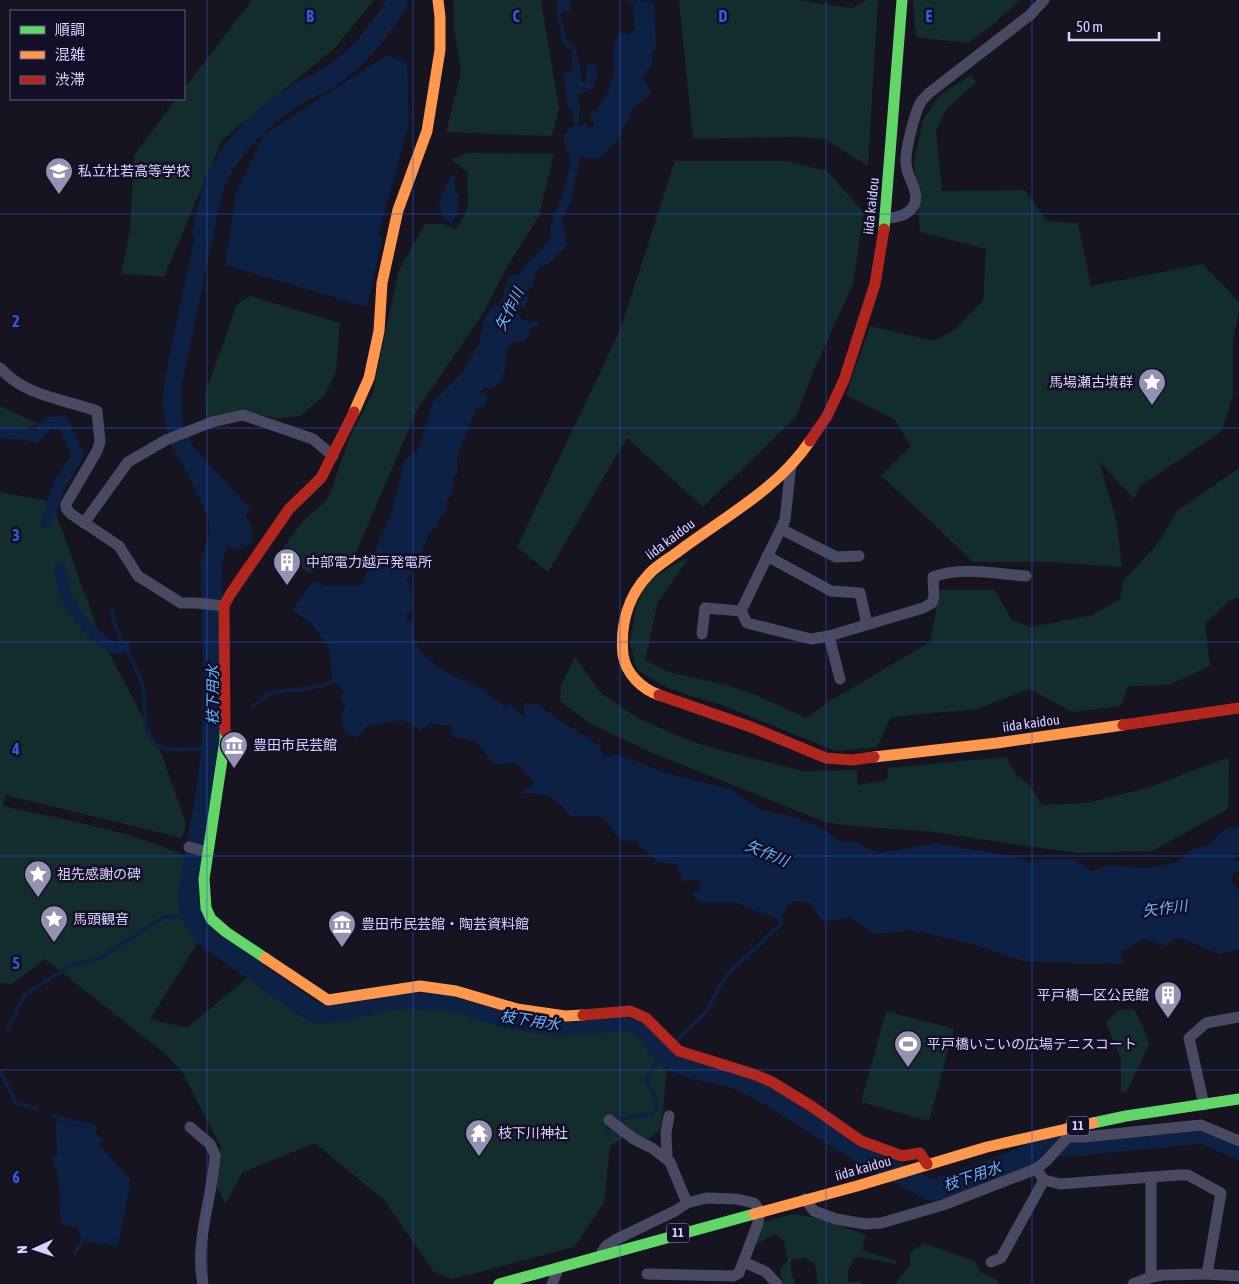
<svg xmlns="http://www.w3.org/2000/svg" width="1239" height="1284" viewBox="0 0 1239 1284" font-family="'Asap Condensed','Noto Sans JP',sans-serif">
<rect width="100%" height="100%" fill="#161421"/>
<g fill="#132c2d">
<polygon points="252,0 374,0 335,48 222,140 164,277 121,274 130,231 134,155 176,99 184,99 184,89"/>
<polygon points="453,0 541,0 559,108 552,136 446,132 461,73 454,27"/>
<polygon points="679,0 797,0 852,8 866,0 878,0 868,166 824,139 795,137 693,139"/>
<polygon points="913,0 1020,0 994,24 968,43 916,37"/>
<polygon points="971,75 976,82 946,110 936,130 942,191 1025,190 1047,221 1078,223 1091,286 1203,264 1239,302 1239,310 1233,340 1233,395 1222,431 1140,486 1134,499 1099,461 1116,519 1122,567 1055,562 973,562 925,516 881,476 911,446 894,419 846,395 870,326 934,341 956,329 983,301 986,249 920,232 914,163 923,120 939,96"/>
<path d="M 467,153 L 554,154 L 539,216 L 506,269 L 482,315 L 417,410 L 355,555 L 308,573 L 282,549 L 303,521 L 328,499 L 349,439 L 373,392 L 398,272 L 425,224 L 443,224 L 455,229 C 474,205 466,200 468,173 L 451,159 L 460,157 Z"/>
<polygon points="675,161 786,161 827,171 864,212 853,284 813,372 796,417 703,507 627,438 548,572 517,547 620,330"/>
<polygon points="250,296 340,323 336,372 324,396 300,416 280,419 253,413 206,419 205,394 237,304"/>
<polygon points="0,406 39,424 0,433"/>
<polygon points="1239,468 1239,597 1229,601 1205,624 1210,666 1169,685 1128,686 1121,706 1072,712 1029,689 977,709 891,717 877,747 836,751 719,704 688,695 666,687 637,670 630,643 636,606 647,582 675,564 689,558 658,602 645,660 668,672 726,685 758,696 806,718 830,701 930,642 940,590 995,590 1012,620 1031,627 1092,615 1120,599 1123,581 1159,542 1177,511"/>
<path d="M 0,492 L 52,502 L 98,631 L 162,755 L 186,824 L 182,838 L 5,795 L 3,806 C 66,820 131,831 190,858 C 184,895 176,909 198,942 L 150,1019 L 187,1028 L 247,978 L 301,1013 L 319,1020 L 347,1018 L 412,1006 L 457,1010 L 509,1026 L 547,1031 L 622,1023 C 647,1027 643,1036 654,1055 C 657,1060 662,1066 667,1071 L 661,1129 L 646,1141 L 624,1137 L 610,1146 L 604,1203 L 574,1247 L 453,1279 L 434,1272 L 384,1200 L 315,1143 L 243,1172 L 225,1204 L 215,1183 L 221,1147 L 181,1070 L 163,1052 L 45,959 L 12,984 L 0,983 Z"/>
<polygon points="575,657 601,693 639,719 693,742 731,753 803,771 857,770 858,785 887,780 888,768 1006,757 1016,774 1030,785 1042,805 1087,803 1150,787 1229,757 1228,809 1152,851 1077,853 925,831 851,826 825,822 650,752 589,723 560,701 561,685"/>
<polygon points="1134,1009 1143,1026 1149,1044 1127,1091 1121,1093 1121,1059 1106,1023 1119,1010"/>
<polygon points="886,1011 954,1029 929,1121 861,1102"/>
<polygon points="792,1214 819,1218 866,1235 862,1250 896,1261 896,1264 862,1257 854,1258 848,1271 848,1282 860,1281 863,1284 818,1284 815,1264 805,1258 791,1260 791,1273 796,1284 782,1284 780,1270 788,1260 784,1241 775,1234 751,1247 761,1223"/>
<polygon points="924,1243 974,1261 982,1273 995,1278 999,1284 895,1284 910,1265 910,1253"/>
</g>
<g fill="#0d2144">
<path d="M 557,0 L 569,0 L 571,3 L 570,12 L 563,12 L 559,16 L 564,27 L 566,41 C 581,45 579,68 581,81 L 585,84 L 588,64 L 594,63 L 598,72 L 593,88 L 577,95 L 580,107 L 578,126 L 586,123 L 589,128 L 594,126 L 593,120 L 589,113 L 596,111 C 603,100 611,89 613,75 C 615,59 610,45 620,32 L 627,35 L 635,30 L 633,5 L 626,0 L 654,2 L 656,48 L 651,53 L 652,67 L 648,69 L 641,78 L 649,86 L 651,94 L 634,107 L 616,143 L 598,159 L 580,157 L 577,176 L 573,186 L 572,199 L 562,219 L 567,246 L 548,264 L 538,267 L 531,288 L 523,293 L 529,298 L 524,308 L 519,307 L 517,312 L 521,318 L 530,324 L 538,318 L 538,326 L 531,328 L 526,340 L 514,342 L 507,348 C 505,364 507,390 485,388 L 480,392 L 486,394 L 488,400 L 483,407 L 477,407 L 457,457 L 458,472 L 453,478 L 452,495 L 447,500 L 446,512 L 438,519 L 437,526 L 430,532 L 421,553 L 421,565 L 415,568 L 407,579 L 411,589 L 412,610 L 407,613 L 406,619 L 413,621 C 413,627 413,635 415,641 C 424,666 465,680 487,691 L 491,698 L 500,700 L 506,710 L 511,703 L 513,708 L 525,717 L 524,703 L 537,704 L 558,719 L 600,746 L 604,758 L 618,754 L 666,773 L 731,789 L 761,810 L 788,815 L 823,829 L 840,841 L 858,842 L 866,848 L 881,853 L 936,843 L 1021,858 L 1029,864 L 1034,859 L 1074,859 L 1092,871 L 1106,865 L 1149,868 L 1175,863 L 1194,849 L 1210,844 L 1226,828 L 1239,827 L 1239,853 L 1235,855 L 1235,860 L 1239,861 L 1239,872 L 1234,872 L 1231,881 L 1239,891 L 1239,948 L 1220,954 L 1176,937 L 1167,946 L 1144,939 L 1120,952 L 1123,964 L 1025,962 L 975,945 L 912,930 L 874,934 L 849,917 L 823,922 L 810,903 L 791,901 L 779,920 L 737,903 L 700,902 L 691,893 L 701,889 L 699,879 L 683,881 L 676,864 L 659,863 L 636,841 L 620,840 L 603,817 L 571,816 C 552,794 548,794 520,793 L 535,783 L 516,763 L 495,765 L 475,741 L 452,737 L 452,726 L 430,724 L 421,730 L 402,720 L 367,726 L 358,738 L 344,732 L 341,718 L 345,706 L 340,697 L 345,690 L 333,681 L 329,648 L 311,623 L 292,610 L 313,581 L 326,586 L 362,585 L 371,558 L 391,515 L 405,459 L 418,450 L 433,401 L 461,374 L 479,343 L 485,317 L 493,307 L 499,306 L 510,274 L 519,276 L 524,266 L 542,249 L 551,237 L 550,226 L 562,197 L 569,171 L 571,158 L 565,147 L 564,135 L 574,125 L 573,113 L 568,106 L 563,73 L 572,72 L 573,51 L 566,47 L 561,40 L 561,31 L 557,21 Z"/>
<polygon points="387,55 407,63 409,123 378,235 382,237 367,307 225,265 236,193 264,135"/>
<path d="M 451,176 L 455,176 L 455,191 L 459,195 C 459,203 457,218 451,223 L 447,221 L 439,209 L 439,203 L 447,183 L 450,181 Z"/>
<polygon points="202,203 219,207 181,389 183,423 192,445 251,510 245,515 252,527 252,541 246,546 242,542 241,544 243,547 237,551 231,547 220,544 209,529 209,519 188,475 171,444 165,422 163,405 165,377"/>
<path d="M 56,1120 L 94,1130 L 103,1141 L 99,1145 L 131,1180 L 118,1246 L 81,1241 C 80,1225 75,1228 61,1224 L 59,1177 L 51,1157 L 57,1156 Z"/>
</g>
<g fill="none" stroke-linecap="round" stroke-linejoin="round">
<g stroke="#0d2144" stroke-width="4">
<path d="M 112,609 C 115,640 136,659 143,688 C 147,706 139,733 159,746 C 170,753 199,748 212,748"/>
<path d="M 253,708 C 270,686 287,693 311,688 C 318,687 331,682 338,679"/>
<polyline points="7,1031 25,994 72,965 98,959 164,917 193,917"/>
<polyline points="675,1042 707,1011 718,989 728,974 772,932 780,926 782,922 778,916"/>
<polyline points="0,1071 16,1103 38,1109"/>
<polyline points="53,1116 94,1127 93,1134"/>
<path d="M 606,1131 L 614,1121 L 618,1119 L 651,1114 C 664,1105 649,1090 647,1078 L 658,1059 L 670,1047"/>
<polyline points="75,1253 85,1237"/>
</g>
<g stroke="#0d2144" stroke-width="12">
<polyline points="0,432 24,434 36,437 48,423 62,422 78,455 60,484 46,522"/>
<path d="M 60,569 C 62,580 64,592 69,602 C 77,616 100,645 116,648 C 119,648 122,647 124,647"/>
</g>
<g stroke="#0d2144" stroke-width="21">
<path d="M 203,233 C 207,212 211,189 221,170 C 239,139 265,114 296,95 C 305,89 315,86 323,81 C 355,62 380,32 398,0"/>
<polyline points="227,527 220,536 211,563 214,676 212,748 207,791 192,871 189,896 189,906 193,917 201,931 209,939 313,1012 323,1013 342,1011 388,1000 415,998 456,1002 507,1018 556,1026 620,1021 634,1022 647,1032 663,1054 675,1062 699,1070 733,1077 756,1087 865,1155 930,1190 938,1189 1013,1162 1049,1145 1069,1146 1202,1133 1239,1149"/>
</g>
<g stroke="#4a4962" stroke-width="11">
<path d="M 886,218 C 904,218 921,209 914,188 C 911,180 906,172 906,162 C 905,151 915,111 921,102 C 923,98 927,96 929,93 L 1030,15 L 1044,0"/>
<path d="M 0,368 C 25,396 63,399 97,411 L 100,442 L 97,451 L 66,504 L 66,508 L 71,514 L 119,546 L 138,576 L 181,603 L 196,603 L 224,606"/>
<path d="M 791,464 L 785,520 L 741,611 L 747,623 L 811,639 L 829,636 L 923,608 L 932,603 L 934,596 L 933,577 C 962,566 996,574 1026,576"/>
<polyline points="84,523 128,462 166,440 212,422 243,415 313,439 333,456"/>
<polyline points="781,529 836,557 859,556"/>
<polyline points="767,556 831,591 860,593 867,624"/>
<polyline points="702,634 705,608 741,611"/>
<polyline points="829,636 840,679"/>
<polyline points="189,847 207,852"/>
<polyline points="1204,1105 1189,1038 1206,1023 1239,1017"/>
<polyline points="609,1120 634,1139 652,1148 670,1162 687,1203"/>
<path d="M 190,1127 L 210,1144 L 215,1155 C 213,1196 194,1242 203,1284"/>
<polyline points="1068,1137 1084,1137 1201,1125 1239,1141"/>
<polyline points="667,1158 666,1133 669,1116"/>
<polyline points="1036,1169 1044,1180 1060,1184 1178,1175 1188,1175 1221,1193 1207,1274 1163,1275 1151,1277 1133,1284"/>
<polyline points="1151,1177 1151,1277"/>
<polyline points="805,1199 814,1211 836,1219 865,1224 881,1223 943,1205 1036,1169 1046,1161 1068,1137 1067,1128"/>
<polyline points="601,1254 606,1246 617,1239 675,1211 687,1203 706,1198 736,1199 754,1203 760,1211 758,1223 739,1273 733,1276 647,1274"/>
<polyline points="744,1262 766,1272 777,1284"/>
<polyline points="991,1262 1001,1258 1044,1180"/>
<polyline points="1207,1274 1239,1276"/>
<polyline points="552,1284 559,1267"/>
</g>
<g stroke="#63d668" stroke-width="11">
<polyline points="884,229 902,0"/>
<polyline points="225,731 225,740 204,879 206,908 211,919 226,932 265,958"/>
<polyline points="1093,1123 1126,1116 1239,1099"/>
<polyline points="499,1284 754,1214"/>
</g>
<g stroke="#ff974d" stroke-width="11">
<polyline points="354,412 369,378 379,331 382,283 398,210 427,131 440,50 440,17 438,0"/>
<path d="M 659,695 C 642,689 626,674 623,655 C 620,625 628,596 649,574 C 657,565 670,558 679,551 C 724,517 778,489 810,441"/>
<polyline points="874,757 997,743 1123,725"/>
<polyline points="265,958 328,1000 420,986 456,991 517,1009 565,1016 583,1015"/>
<polyline points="754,1214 857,1186 987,1147 1093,1123"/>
</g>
<g stroke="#b3261e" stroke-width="11">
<polyline points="810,441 827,416 844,380 875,284 884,229"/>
<polyline points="659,695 751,727 826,758 852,760 874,757"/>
<polyline points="1123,725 1239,708"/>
<polyline points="225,731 224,606 231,593 289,509 321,478 354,412"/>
<polyline points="583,1015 630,1011 646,1018 679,1051 753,1074 772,1082 811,1106 861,1141 902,1156 920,1153 927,1164"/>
</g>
</g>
<path fill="none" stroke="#305bdc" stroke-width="1" stroke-opacity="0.55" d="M 207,0 L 207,1284M 413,0 L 413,1284M 620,0 L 620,1284M 826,0 L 826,1284M 1032,0 L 1032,1284M 0,214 L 1239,214M 0,428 L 1239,428M 0,642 L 1239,642M 0,856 L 1239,856M 0,1070 L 1239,1070"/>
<defs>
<g id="school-pin" transform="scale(1.4375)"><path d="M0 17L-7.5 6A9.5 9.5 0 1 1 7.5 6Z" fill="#9591b1" stroke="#130f26"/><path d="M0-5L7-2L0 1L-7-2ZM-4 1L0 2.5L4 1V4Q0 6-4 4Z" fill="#fff"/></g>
<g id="sight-pin" transform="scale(1.4375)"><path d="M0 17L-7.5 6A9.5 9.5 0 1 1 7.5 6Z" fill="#9591b1" stroke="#130f26"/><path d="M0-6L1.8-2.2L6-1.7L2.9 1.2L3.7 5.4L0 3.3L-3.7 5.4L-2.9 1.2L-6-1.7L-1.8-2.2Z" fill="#fff"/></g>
<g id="building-pin" transform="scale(1.4375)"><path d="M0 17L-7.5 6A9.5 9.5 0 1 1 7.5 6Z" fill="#9591b1" stroke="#130f26"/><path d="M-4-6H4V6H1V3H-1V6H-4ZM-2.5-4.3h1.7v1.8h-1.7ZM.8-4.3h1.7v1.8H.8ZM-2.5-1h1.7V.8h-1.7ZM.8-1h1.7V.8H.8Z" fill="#fff"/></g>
<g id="museum-pin" transform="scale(1.4375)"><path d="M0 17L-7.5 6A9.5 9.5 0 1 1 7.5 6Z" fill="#9591b1" stroke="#130f26"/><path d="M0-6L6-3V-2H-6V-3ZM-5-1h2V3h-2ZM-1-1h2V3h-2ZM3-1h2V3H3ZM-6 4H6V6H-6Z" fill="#fff"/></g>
<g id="stadium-pin" transform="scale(1.4375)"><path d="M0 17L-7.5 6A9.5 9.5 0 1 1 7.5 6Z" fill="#9591b1" stroke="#130f26"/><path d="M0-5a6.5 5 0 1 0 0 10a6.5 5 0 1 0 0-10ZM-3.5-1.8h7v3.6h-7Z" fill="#fff"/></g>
<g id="temple-pin" transform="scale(1.4375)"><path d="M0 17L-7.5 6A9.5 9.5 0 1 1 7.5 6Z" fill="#9591b1" stroke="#130f26"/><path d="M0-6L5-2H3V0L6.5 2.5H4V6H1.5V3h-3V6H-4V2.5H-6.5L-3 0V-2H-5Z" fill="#fff"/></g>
</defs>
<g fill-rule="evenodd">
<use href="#school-pin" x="59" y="171"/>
<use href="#sight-pin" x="1152" y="382"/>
<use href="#building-pin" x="287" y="562"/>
<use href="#museum-pin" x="234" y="745"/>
<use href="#sight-pin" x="38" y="874"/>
<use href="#sight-pin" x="54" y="919"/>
<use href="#museum-pin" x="342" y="924"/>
<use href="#building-pin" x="1168" y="995"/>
<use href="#stadium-pin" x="908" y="1044"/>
<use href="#temple-pin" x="479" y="1133"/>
</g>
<g text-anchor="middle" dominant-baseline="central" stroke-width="5" stroke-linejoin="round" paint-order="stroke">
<g fill="#130f26" stroke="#9e99be" stroke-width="1">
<rect x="1067" y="1116.5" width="22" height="19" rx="4"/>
<rect x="667" y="1223.5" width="22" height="19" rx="4"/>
</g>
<g font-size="12" font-weight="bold" fill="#d9d4ff">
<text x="1078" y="1126">11</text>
<text x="678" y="1233">11</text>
</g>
<g font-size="14" fill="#d9d4ff" stroke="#130f26" text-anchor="start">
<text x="78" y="171">私立杜若高等学校</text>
<text x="1133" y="382" text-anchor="end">馬場瀬古墳群</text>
<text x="306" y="562">中部電力越戸発電所</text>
<text x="253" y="745">豊田市民芸館</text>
<text x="57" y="874">祖先感謝の碑</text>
<text x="73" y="919">馬頭観音</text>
<text x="361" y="924">豊田市民芸館・陶芸資料館</text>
<text x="1149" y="995" text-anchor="end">平戸橋一区公民館</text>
<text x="927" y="1044">平戸橋いこいの広場テニスコート</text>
<text x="498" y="1133">枝下川神社</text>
</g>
<g font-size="14" fill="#d9d4ff" stroke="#130f26">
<text transform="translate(871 206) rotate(-84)">iida kaidou</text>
<text transform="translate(670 539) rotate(-37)">iida kaidou</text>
<text transform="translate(1031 723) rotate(-8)">iida kaidou</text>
<text transform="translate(863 1168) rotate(-16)">iida kaidou</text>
</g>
<g font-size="15" font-style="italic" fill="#62b6ff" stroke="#130f26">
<text transform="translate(509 309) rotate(-64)">矢作川</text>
<text transform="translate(212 695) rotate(-90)">枝下用水</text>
<text transform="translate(767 853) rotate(23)">矢作川</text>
<text transform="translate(1165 908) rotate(-7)">矢作川</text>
<text transform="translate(530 1020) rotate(9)">枝下用水</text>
<text transform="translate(972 1176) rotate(-19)">枝下用水</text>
</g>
</g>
<g font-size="16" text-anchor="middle" font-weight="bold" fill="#305bdc" stroke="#130f26" stroke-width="5" stroke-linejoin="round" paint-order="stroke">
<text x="310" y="22">B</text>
<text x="516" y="22">C</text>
<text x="723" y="22">D</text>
<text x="929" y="22">E</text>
<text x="16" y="327">2</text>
<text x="16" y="541">3</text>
<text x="16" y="755">4</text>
<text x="16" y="969">5</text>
<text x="16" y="1183">6</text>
</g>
<rect x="10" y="10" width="175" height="90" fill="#130f26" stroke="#625e7d"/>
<rect x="20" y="26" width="25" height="8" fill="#63d668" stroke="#625e7d"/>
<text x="55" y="35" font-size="15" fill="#d9d4ff">順調</text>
<rect x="20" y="51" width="25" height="8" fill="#ff974d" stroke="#625e7d"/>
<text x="55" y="60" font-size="15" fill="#d9d4ff">混雑</text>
<rect x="20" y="76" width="25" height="8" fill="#b3261e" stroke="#625e7d"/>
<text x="55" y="85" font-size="15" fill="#d9d4ff">渋滞</text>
<g transform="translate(35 1249) rotate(267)" stroke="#130f26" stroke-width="4" paint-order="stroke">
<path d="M0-4L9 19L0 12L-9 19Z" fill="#d9d4ff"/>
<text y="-8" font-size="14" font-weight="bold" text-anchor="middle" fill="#d9d4ff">N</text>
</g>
<path d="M1069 32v8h90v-8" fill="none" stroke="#d9d4ff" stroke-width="2.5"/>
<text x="1076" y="32" font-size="15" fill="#d9d4ff" stroke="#130f26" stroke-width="4" paint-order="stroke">50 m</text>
</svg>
